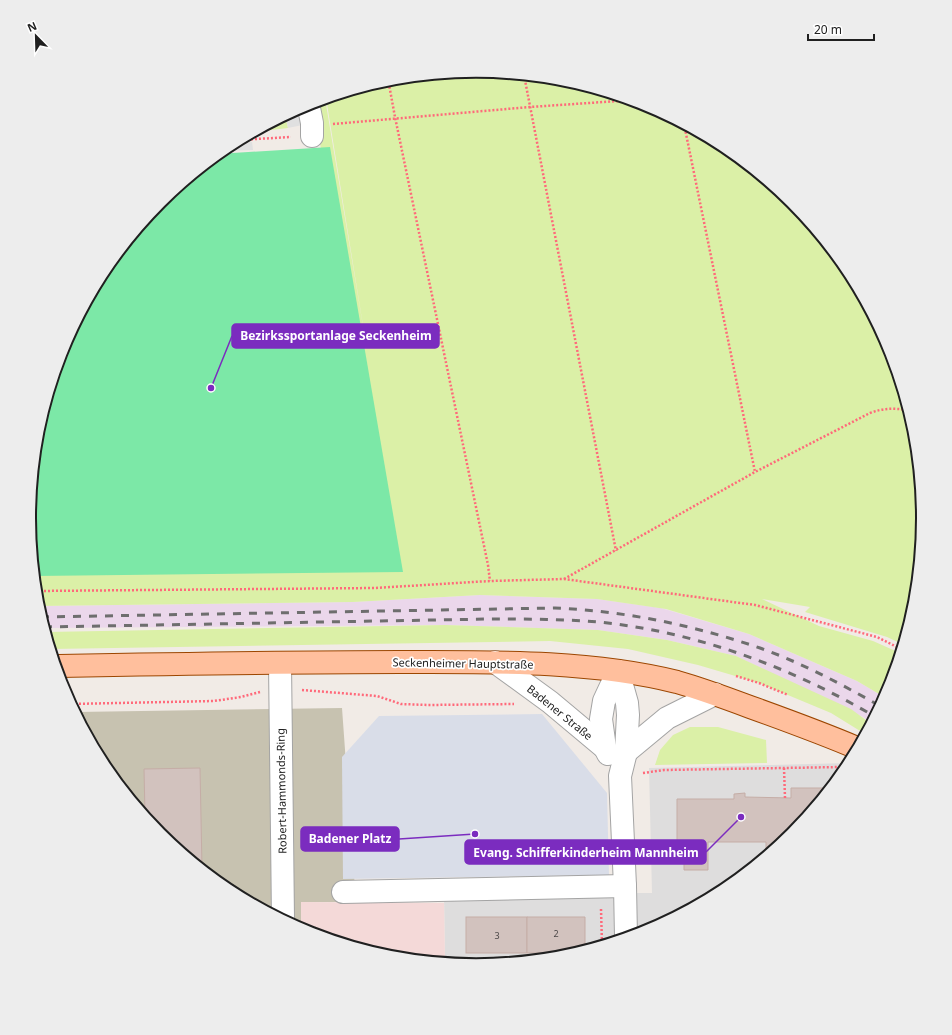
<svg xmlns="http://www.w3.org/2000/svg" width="952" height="1035" viewBox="0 0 952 1035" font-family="'Noto Sans',sans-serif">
<rect width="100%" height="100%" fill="#f1ebe6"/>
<polygon fill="#dedddd" points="849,763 792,834 724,889 647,931 563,956 476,964 445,961 444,893 652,893 649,768"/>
<polygon fill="#ebd7eb" points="480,595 597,599 661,608 749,634 857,681 884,697 870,723 863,717 736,656 667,640 598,630 445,625 45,628 38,606 353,602"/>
<polygon fill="#f4d9d8" points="301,902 444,903 445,961 389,956 305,930 301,929"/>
<polygon fill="#c7c2b0" points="342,708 356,902 301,902 301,929 227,889 160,833 104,766 76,712"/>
<g fill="#dbf0a7">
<polygon points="476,71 563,79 647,105 725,146 792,202 848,269 889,347 914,431 923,518 914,605 902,644 887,637 805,612 810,607 762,599 819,626 873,641 900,653 889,689 884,697 857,681 749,634 666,609 597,599 480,595 353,602 38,606 30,532 268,527 160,201 321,149 312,102 325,98 368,356 326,98 389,79"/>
<polygon points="285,115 288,128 263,131 262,128"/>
<polygon points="445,625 598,630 667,640 736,656 851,709 870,723 865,734 831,713 759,683 698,665 628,649 550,641 51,649 46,632"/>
<polygon points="690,727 718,727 766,740 767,763 655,765 660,750 673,735"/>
</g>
<polygon fill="#7ce8a7" points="330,147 403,572 35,576 29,517 38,430 63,346 104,269 160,201 217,154"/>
<g fill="#e0e0e0">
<polygon points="305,104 312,123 288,128 285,115"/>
<polygon points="252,142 253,150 221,151 232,144"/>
</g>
<polygon fill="#d9dde8" points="542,714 607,793 609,875 343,879 342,757 379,716"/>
<g fill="#d2c2be" stroke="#c5ada6">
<polygon points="200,768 202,868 160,833 145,815 144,769"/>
<polygon points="791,788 829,788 792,834 766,855 766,842 708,842 708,870 684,870 684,842 677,842 677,799 734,799 734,794 745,793 745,797 791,798"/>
<rect x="466" y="917" width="61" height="36"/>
<polygon points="527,917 585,917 585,949 573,953 527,953"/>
</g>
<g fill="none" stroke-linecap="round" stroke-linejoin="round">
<g stroke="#a4a4a4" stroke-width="24">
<g id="minor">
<polyline points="308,103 312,123 312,136"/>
<polyline points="495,662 550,702 605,748"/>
<polyline points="280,663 283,919"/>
<polyline points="618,671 627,703 628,715 626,752 620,776 625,886 626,937"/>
<polyline points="626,752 667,718 715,694"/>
<polyline points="608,754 605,748 601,719 604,701 618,671"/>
<polyline points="343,892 625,886"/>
</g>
</g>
<g stroke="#9c4600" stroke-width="24">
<path id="major" d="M 56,666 C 171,664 285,662 400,662 C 490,662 588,660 677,682 C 702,689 726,698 750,707 C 786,720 822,733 857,748"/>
</g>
<g stroke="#ff697a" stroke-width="2.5" stroke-dasharray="2 2" stroke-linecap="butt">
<polyline points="524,75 616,551"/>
<polyline points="388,79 395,117 488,565 490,581"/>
<polyline points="333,124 530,107 633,100"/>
<polyline points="684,124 755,472"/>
<polyline points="239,140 291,137"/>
<path d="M 564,579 L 755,472 L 870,413 C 883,408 894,408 908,410"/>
<polyline points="36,591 375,588 490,581 564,579 755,605 877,637 901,649"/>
<polyline points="736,676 759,683 788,695"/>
<polyline points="302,690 377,696 401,704 428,705 514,704"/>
<polyline points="71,704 214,701 241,697 260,692"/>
<polyline points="784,768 785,798"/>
<polyline points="643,773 664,770 842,767"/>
<polyline points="601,909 602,944"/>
</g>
<use href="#minor" stroke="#fff" stroke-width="22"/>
<use href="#major" stroke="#ffbf9d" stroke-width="22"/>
<g stroke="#6e6e6e" stroke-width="3" stroke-dasharray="8 8" stroke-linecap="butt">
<path d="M 41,617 L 555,608 C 625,611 693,625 760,648 C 802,663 841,684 880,706"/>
<path d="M 44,627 L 490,619 C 526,619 563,619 599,622 C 697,632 790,667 874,716"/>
</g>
</g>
<g text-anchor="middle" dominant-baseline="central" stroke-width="3.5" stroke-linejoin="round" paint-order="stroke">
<g font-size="9" fill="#4c4848">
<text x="556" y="933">2</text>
<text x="497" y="935">3</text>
</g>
<g font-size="11" fill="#202020" stroke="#fff">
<text transform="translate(463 663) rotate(1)">Seckenheimer Hauptstraße</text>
<text transform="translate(560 712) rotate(39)">Badener Straße</text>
<text transform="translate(281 791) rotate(-91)">Robert-Hammonds-Ring</text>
</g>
</g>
<path d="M0 0H952V1035H0ZM36 518a440 440 0 1 1 880 0a440 440 0 1 1-880 0Z" fill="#ededed" fill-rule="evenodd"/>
<path fill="none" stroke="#202020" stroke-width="2" d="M36 518a440 440 0 1 1 880 0a440 440 0 1 1-880 0Z"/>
<path fill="none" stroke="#7b2cbf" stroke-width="1.5" d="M211 388L232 336M475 834L399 839M741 817L706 852"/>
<g fill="#7b2cbf" stroke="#fff" stroke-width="1.5">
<circle cx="211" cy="388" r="4"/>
<circle cx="475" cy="834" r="4"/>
<circle cx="741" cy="817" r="4"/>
</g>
<g fill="#7b2cbf" stroke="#7b2cbf" stroke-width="1.5">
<rect x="232" y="324" width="207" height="24" rx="4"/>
<rect x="301" y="827" width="98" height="24" rx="4"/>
<rect x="465" y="840" width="241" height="24" rx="4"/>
</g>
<g font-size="12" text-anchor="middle" font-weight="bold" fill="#fff">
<text x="336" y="340">Bezirkssportanlage Seckenheim</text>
<text x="350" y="843">Badener Platz</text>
<text x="586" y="857">Evang. Schifferkinderheim Mannheim</text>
</g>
<g transform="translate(36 36) rotate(337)" stroke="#ffffff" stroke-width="3" paint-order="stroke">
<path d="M0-3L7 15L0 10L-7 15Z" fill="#202020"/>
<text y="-6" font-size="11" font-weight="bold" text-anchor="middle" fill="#202020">N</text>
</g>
<path d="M808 34v6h66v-6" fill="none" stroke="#202020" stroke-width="2"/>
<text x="814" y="34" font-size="12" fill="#202020" stroke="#ffffff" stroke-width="3" paint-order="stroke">20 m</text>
</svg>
